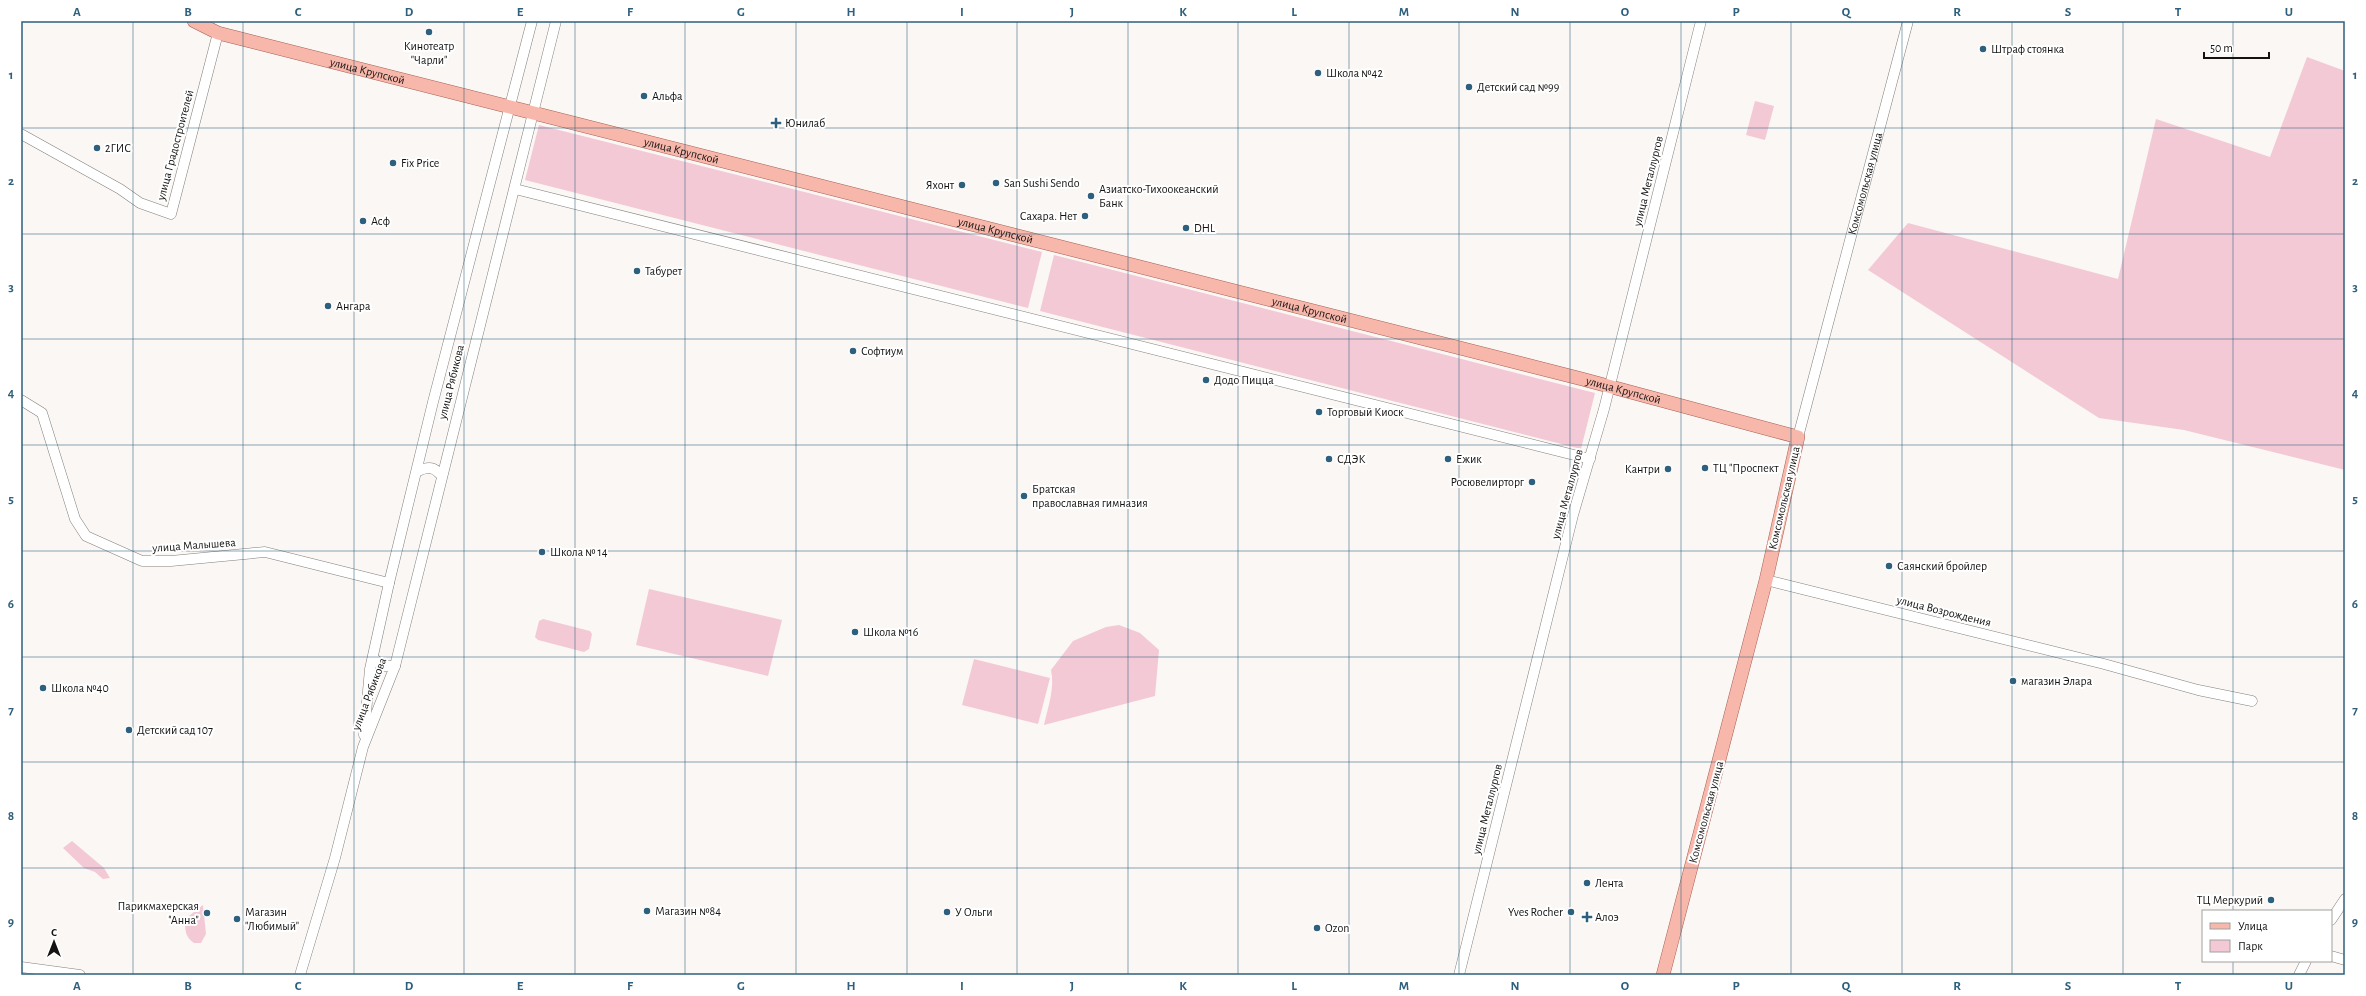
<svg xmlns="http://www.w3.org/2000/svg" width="2366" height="996" viewBox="0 0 2366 996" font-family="'Alegreya Sans',sans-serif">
<rect width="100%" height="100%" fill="#fbf7f4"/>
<g fill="#f3c9d6">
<polygon points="2307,57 2345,71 2345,470 2184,430 2099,418 1868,270 1908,223 2118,279 2156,119 2270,157"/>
<polygon points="1755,101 1774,106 1765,140 1746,135"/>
<polygon points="539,125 1042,252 1028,308 525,180"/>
<polygon points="1054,255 1595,393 1581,449 1040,311"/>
<polygon points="649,589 782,620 768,676 636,645"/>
<polygon points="543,619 590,631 592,634 589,649 584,652 538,640 535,637 539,621"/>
<path d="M 1119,625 L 1140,633 L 1159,650 L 1155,696 L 1044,725 C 1048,707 1055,688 1051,670 L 1073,641 L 1106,627 Z"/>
<polygon points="974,659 1050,678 1038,724 962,705"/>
<polygon points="72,841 104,868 110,878 103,879 95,872 84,868 63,848"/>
<path d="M 203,905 L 206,934 L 201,943 L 194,943 C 185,937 185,930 185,919 Z"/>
</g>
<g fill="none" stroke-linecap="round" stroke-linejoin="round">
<g stroke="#827f7c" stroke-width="11">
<g id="minor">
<polyline points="21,134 120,189 140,203 171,214 218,33"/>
<polyline points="515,189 1590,459"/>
<polyline points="21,400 42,413 75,519 86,536 142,561 171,561 265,552 389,583"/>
<path id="s1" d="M 1798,437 L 1908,21"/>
<path d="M 418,471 C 429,466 434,467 442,476"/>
<polyline points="1766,580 2104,664 2198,690 2252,701"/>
<polyline points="373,657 381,666 395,666"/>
<polyline points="364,735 370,669 389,583 433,402 532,21"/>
<polyline points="2331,920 2345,899"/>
<polyline points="2331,956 2345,960"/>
<polyline points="21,967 80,975"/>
<polyline points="300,975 335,858 363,747 395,666 556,21"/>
<polyline points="1459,975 1573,515 1604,409 1701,21"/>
<polyline points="2299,975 2306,961"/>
</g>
</g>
<g stroke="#a55e51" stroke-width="14">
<g id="major">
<path id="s2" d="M 194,21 L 218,33 L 1582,379 L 1798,437 L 1766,580 L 1663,975"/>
</g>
</g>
<use href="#minor" stroke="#fff" stroke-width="10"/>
<use href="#major" stroke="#f8b7ab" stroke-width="13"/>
</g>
<path fill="none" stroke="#2e607d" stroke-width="1" stroke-opacity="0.55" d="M 133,21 L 133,975M 243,21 L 243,975M 354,21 L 354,975M 464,21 L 464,975M 575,21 L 575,975M 685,21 L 685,975M 796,21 L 796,975M 907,21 L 907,975M 1017,21 L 1017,975M 1128,21 L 1128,975M 1238,21 L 1238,975M 1349,21 L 1349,975M 1459,21 L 1459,975M 1570,21 L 1570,975M 1681,21 L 1681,975M 1791,21 L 1791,975M 1902,21 L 1902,975M 2012,21 L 2012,975M 2123,21 L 2123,975M 2233,21 L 2233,911M 21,128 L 2345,128M 21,234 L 2345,234M 21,339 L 2345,339M 21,445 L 2345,445M 21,551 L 2345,551M 21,657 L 2345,657M 21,762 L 2345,762M 21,868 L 2345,868M 2233,961 L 2233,975"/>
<g fill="#2e607d" stroke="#fff" stroke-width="1.5">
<circle cx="429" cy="32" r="4"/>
<circle cx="1983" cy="49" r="4"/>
<circle cx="1318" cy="73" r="4"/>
<circle cx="1469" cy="87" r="4"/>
<circle cx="644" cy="96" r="4"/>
<path d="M774 117h4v4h4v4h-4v4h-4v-4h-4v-4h4z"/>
<circle cx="97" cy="148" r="4"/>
<circle cx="393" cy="163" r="4"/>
<circle cx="996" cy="183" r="4"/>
<circle cx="962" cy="185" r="4"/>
<circle cx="1091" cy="196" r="4"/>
<circle cx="1085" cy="216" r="4"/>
<circle cx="363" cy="221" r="4"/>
<circle cx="1186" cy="228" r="4"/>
<circle cx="637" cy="271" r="4"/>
<circle cx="328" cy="306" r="4"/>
<circle cx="853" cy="351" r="4"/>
<circle cx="1206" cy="380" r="4"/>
<circle cx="1319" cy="412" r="4"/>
<circle cx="1329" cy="459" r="4"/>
<circle cx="1448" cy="459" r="4"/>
<circle cx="1705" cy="468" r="4"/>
<circle cx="1668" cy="469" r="4"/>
<circle cx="1532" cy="482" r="4"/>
<circle cx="1024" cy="496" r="4"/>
<circle cx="542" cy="552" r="4"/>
<circle cx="1889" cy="566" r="4"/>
<circle cx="855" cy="632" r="4"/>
<circle cx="2013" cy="681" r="4"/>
<circle cx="43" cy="688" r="4"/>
<circle cx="129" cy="730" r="4"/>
<circle cx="1587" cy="883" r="4"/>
<circle cx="2271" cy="900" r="4"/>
<circle cx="647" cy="911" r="4"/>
<circle cx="947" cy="912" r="4"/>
<circle cx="1571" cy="912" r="4"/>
<circle cx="207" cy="913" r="4"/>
<path d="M1585 911h4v4h4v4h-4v4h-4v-4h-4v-4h4z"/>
<circle cx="237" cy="919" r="4"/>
<circle cx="1317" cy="928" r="4"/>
</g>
<g text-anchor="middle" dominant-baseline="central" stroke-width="4" stroke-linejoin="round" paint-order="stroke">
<g font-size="12" fill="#141312" stroke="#fff" text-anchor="start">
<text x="429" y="46" text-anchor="middle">Кинотеатр<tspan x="429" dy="14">"Чарли"</tspan></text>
<text x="1991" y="49">Штраф стоянка</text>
<text x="1326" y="73">Школа №42</text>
<text x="1477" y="87">Детский сад №99</text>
<text x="652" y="96">Альфа</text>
<text x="785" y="123">Юнилаб</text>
<text x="105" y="148">2ГИС</text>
<text x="401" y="163">Fix Price</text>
<text x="1004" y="183">San Sushi Sendo</text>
<text x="954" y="185" text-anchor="end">Яхонт</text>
<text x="1099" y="189">Азиатско-Тихоокеанский<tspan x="1099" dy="14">Банк</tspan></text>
<text x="1077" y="216" text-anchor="end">Сахара. Нет</text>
<text x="371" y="221">Асф</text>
<text x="1194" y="228">DHL</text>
<text x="645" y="271">Табурет</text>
<text x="336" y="306">Ангара</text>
<text x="861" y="351">Софтиум</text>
<text x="1214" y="380">Додо Пицца</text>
<text x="1327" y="412">Торговый Киоск</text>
<text x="1337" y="459">СДЭК</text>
<text x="1456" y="459">Ежик</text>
<text x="1713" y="468">ТЦ "Проспект</text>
<text x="1660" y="469" text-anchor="end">Кантри</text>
<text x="1524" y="482" text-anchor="end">Росювелирторг</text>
<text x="1032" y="489">Братская<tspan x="1032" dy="14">православная гимназия</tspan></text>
<text x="550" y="552">Школа № 14</text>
<text x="1897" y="566">Саянский бройлер</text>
<text x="863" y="632">Школа №16</text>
<text x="2021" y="681">магазин Элара</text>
<text x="51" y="688">Школа №40</text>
<text x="137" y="730">Детский сад 107</text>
<text x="1595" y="883">Лента</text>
<text x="2263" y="900" text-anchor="end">ТЦ Меркурий</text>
<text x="199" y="906" text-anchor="end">Парикмахерская<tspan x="199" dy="14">"Анна"</tspan></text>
<text x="655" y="911">Магазин №84</text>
<text x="245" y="912">Магазин<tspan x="245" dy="14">"Любимый"</tspan></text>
<text x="955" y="912">У Ольги</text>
<text x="1563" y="912" text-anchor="end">Yves Rocher</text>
<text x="1595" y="917">Алоэ</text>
<text x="1325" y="928">Ozon</text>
</g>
<g font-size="12" fill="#141312" stroke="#fff">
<text stroke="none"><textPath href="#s2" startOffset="181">улица Крупской</textPath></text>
<text transform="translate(175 145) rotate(-75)">улица Градостроителей</text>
<text stroke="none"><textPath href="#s2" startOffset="505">улица Крупской</textPath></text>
<text transform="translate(1648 181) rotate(-76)">улица Металлургов</text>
<text stroke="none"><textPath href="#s1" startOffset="262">Комсомольская улица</textPath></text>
<text stroke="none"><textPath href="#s2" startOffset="829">улица Крупской</textPath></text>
<text stroke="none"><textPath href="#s2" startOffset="1153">улица Крупской</textPath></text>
<text transform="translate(451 382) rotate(-76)">улица Рябикова</text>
<text stroke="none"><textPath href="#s2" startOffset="1477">улица Крупской</textPath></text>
<text transform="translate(1567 494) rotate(-75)">улица Металлургов</text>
<text transform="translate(1784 498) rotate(-77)">Комсомольская улица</text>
<text transform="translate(194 545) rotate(-4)">улица Малышева</text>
<text transform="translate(1944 611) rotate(14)">улица Возрождения</text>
<text transform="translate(369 694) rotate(-69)">улица Рябикова</text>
<text transform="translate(1487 809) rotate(-76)">улица Металлургов</text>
<text transform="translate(1706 812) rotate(-75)">Комсомольская улица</text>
</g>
</g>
<rect width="2366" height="996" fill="none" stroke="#ffffff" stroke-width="44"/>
<rect x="2202" y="910" width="130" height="52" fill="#ffffff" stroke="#a1a1a0"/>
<rect x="2210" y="923" width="20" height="6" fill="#f8b7ab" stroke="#a1a1a0"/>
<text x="2238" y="930" font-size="12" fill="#141312">Улица</text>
<rect x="2210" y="940" width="20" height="12" fill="#f3c9d6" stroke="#a1a1a0"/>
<text x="2238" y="950" font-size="12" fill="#141312">Парк</text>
<g transform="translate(54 942)" stroke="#ffffff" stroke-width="3" paint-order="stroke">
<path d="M0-3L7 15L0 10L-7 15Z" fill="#141312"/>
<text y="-6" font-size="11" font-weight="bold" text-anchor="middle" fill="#141312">С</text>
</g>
<path d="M2204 52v6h65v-6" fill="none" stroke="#141312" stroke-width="2"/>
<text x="2210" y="52" font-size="12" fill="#141312" stroke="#ffffff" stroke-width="3" paint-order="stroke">50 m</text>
<rect x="22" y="22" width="2322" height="952" fill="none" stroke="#2e607d" stroke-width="1.5"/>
<g font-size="13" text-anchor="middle" font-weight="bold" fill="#2e607d">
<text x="77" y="16">A</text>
<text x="188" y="16">B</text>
<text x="298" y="16">C</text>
<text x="409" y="16">D</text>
<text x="520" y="16">E</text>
<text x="630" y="16">F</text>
<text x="741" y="16">G</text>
<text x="851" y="16">H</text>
<text x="962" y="16">I</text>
<text x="1072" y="16">J</text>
<text x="1183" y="16">K</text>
<text x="1294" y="16">L</text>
<text x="1404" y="16">M</text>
<text x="1515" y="16">N</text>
<text x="1625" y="16">O</text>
<text x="1736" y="16">P</text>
<text x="1846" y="16">Q</text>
<text x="1957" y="16">R</text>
<text x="2068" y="16">S</text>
<text x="2178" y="16">T</text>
<text x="2289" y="16">U</text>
<text x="11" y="79">1</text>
<text x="2355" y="79">1</text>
<text x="11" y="185">2</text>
<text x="2355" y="185">2</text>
<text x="11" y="291">3</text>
<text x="2355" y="291">3</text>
<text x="11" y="397">4</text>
<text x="2355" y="397">4</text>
<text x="11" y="503">5</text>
<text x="2355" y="503">5</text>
<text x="11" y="608">6</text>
<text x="2355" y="608">6</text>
<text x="11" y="714">7</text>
<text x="2355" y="714">7</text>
<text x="11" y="820">8</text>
<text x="2355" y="820">8</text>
<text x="11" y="926">9</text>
<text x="2355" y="926">9</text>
<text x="77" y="990">A</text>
<text x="188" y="990">B</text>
<text x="298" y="990">C</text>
<text x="409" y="990">D</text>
<text x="520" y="990">E</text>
<text x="630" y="990">F</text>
<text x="741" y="990">G</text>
<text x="851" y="990">H</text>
<text x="962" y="990">I</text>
<text x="1072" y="990">J</text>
<text x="1183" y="990">K</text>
<text x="1294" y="990">L</text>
<text x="1404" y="990">M</text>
<text x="1515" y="990">N</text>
<text x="1625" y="990">O</text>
<text x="1736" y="990">P</text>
<text x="1846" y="990">Q</text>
<text x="1957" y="990">R</text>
<text x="2068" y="990">S</text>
<text x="2178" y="990">T</text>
<text x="2289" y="990">U</text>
</g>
</svg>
